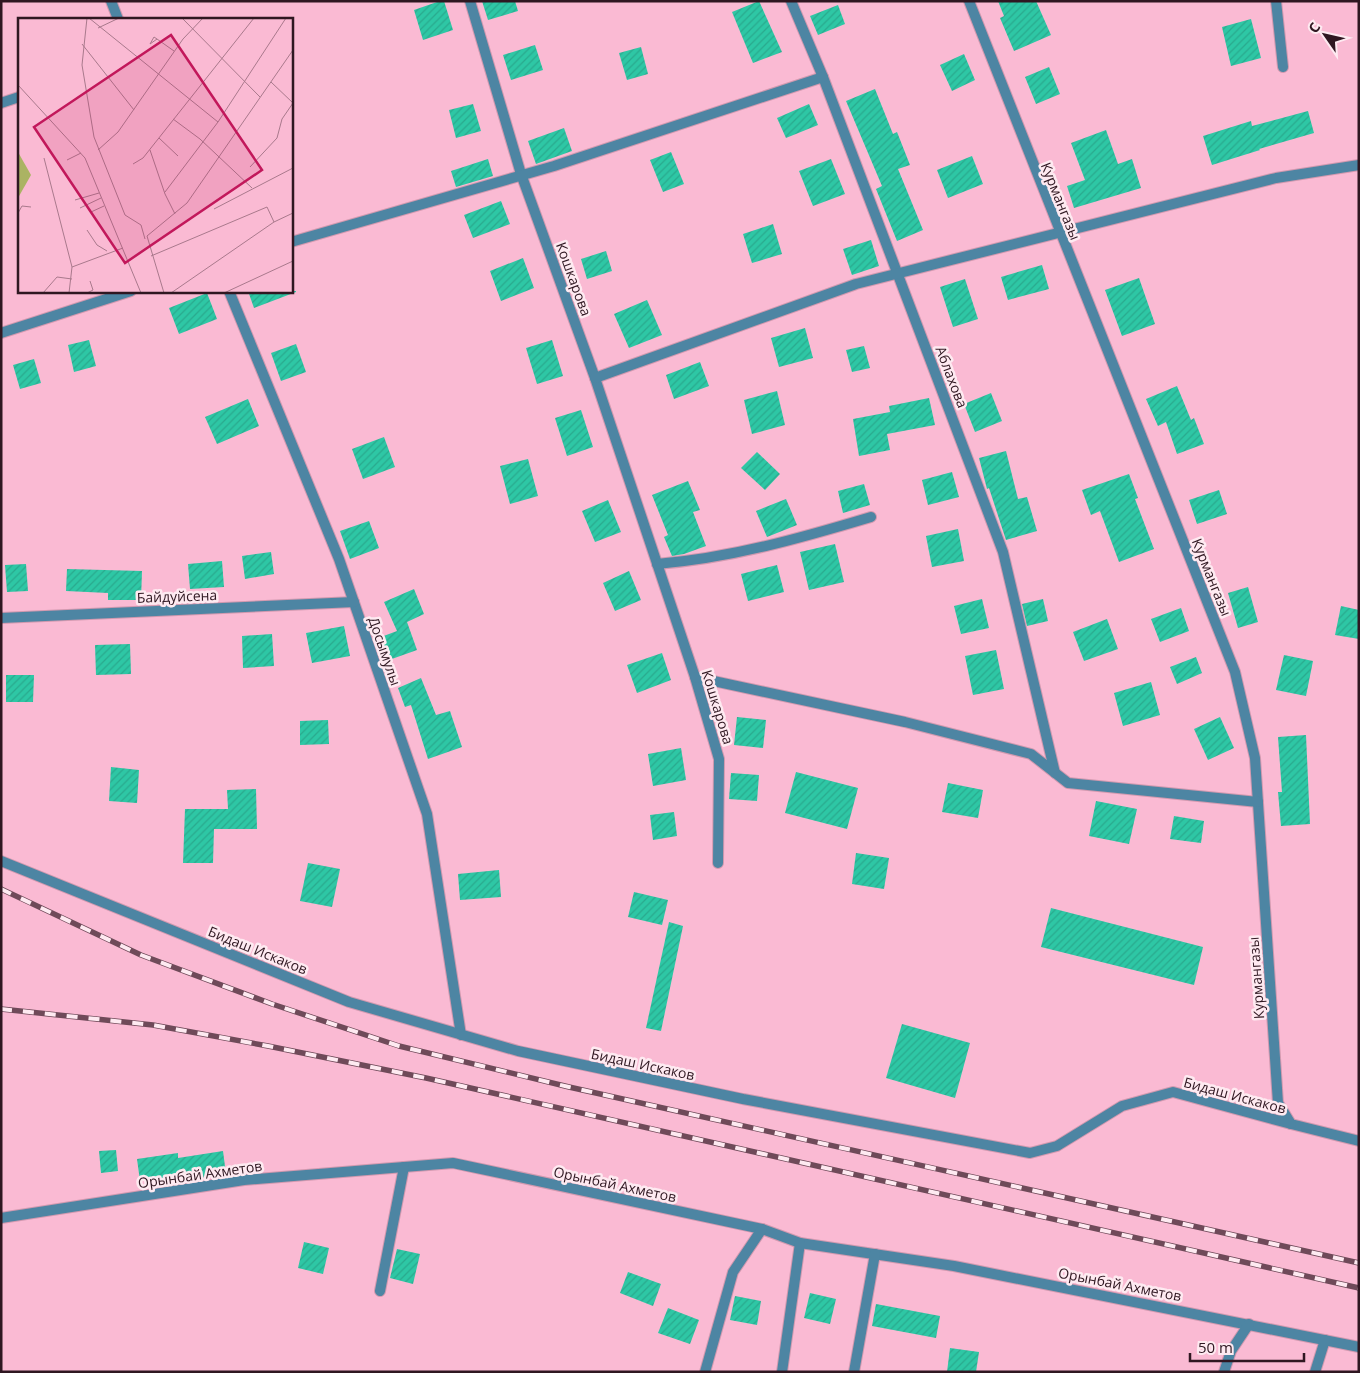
<svg xmlns="http://www.w3.org/2000/svg" width="1360" height="1373" viewBox="0 0 1360 1373" font-family="'Open Sans',sans-serif">
<defs>
<pattern id="building-hatch" width="6" height="6" patternUnits="userSpaceOnUse" patternTransform="scale(1.25)"><rect width="6" height="6" fill="#2ec7a5"/><path d="M-1 1l2-2M0 6l6-6M5 7l2-2" fill="none" stroke="#29aa8e"/></pattern>
</defs>
<rect width="100%" height="100%" fill="#fabad3"/>
<g fill="url(#building-hatch)">
<polygon points="440,1 444,1 453,30 423,40 414,10"/>
<polygon points="482,1 515,1 518,11 488,20"/>
<polygon points="759,1 782,52 753,63 732,12"/>
<polygon points="998,1 1036,1 1051,35 1014,51 1000,18 1004,16"/>
<polygon points="838,5 845,24 818,35 810,16"/>
<polygon points="1251,19 1261,58 1231,66 1222,27"/>
<polygon points="535,45 543,70 511,80 503,55"/>
<polygon points="641,47 648,74 627,80 619,53"/>
<polygon points="964,54 975,80 952,91 940,65"/>
<polygon points="1049,67 1060,94 1036,104 1025,77"/>
<polygon points="875,89 893,134 897,132 910,165 898,169 923,230 897,241 876,189 882,186 846,101"/>
<polygon points="473,104 481,131 456,138 449,110"/>
<polygon points="809,104 818,125 786,138 777,118"/>
<polygon points="1308,111 1314,133 1259,149 1260,150 1212,165 1203,136 1251,121 1252,126"/>
<polygon points="564,128 572,151 536,164 528,141"/>
<polygon points="1106,130 1118,164 1132,159 1141,188 1074,208 1067,186 1085,180 1071,143"/>
<polygon points="671,152 684,184 663,192 650,160"/>
<polygon points="972,156 983,184 948,198 937,170"/>
<polygon points="488,159 493,176 456,187 451,171"/>
<polygon points="831,159 845,194 813,206 799,171"/>
<polygon points="501,201 510,224 473,238 464,215"/>
<polygon points="773,224 782,254 752,263 743,234"/>
<polygon points="871,240 879,266 852,275 843,249"/>
<polygon points="606,251 612,271 587,279 581,259"/>
<polygon points="523,258 534,288 501,301 490,271"/>
<polygon points="1042,265 1049,289 1008,300 1001,277"/>
<polygon points="1139,278 1155,324 1122,336 1105,290"/>
<polygon points="965,279 978,319 953,327 940,287"/>
<polygon points="248,291 296,291 296,292 254,308"/>
<polygon points="207,293 217,319 179,334 169,308"/>
<polygon points="647,300 662,335 629,348 614,314"/>
<polygon points="805,328 813,358 779,367 771,338"/>
<polygon points="89,340 96,366 74,372 68,345"/>
<polygon points="552,340 563,376 537,384 526,348"/>
<polygon points="296,344 306,372 281,381 271,353"/>
<polygon points="864,346 870,368 852,372 846,350"/>
<polygon points="34,359 41,383 20,389 13,365"/>
<polygon points="700,362 709,386 674,399 666,375"/>
<polygon points="1177,386 1191,420 1194,418 1204,444 1177,454 1166,422 1158,426 1146,399"/>
<polygon points="777,391 785,425 752,434 744,400"/>
<polygon points="991,393 1002,421 975,432 964,404"/>
<polygon points="929,398 935,425 887,434 890,450 859,456 853,419 890,412 889,406"/>
<polygon points="248,399 259,426 217,444 205,417"/>
<polygon points="581,410 593,447 567,456 555,418"/>
<polygon points="384,437 395,467 363,479 352,449"/>
<polygon points="1006,451 1018,499 1027,497 1037,531 1006,540 989,488 987,489 979,458"/>
<polygon points="757,452 780,474 765,490 741,468"/>
<polygon points="528,459 538,496 510,504 500,466"/>
<polygon points="952,472 959,497 928,505 922,480"/>
<polygon points="1129,474 1138,498 1135,499 1154,549 1119,562 1100,511 1091,515 1082,490"/>
<polygon points="688,481 700,510 693,512 706,546 684,554 672,556 664,537 668,535 652,495"/>
<polygon points="864,484 870,505 843,513 838,491"/>
<polygon points="1219,490 1227,514 1197,524 1189,500"/>
<polygon points="786,499 797,525 767,537 756,511"/>
<polygon points="608,500 621,532 595,542 582,511"/>
<polygon points="369,521 379,548 350,559 340,531"/>
<polygon points="958,529 964,561 932,567 926,536"/>
<polygon points="835,544 844,582 809,590 800,552"/>
<polygon points="271,552 274,574 245,579 242,556"/>
<polygon points="222,561 224,587 190,589 188,564"/>
<polygon points="26,564 28,591 7,592 5,565"/>
<polygon points="777,565 784,592 748,601 741,574"/>
<polygon points="67,569 142,571 141,600 108,600 108,593 66,591"/>
<polygon points="629,571 641,600 615,611 603,583"/>
<polygon points="1248,587 1258,622 1238,628 1228,593"/>
<polygon points="414,589 424,614 407,622 417,650 389,660 381,637 397,631 384,602"/>
<polygon points="982,599 989,628 961,634 954,606"/>
<polygon points="1043,599 1048,621 1027,626 1022,604"/>
<polygon points="1341,606 1359,610 1359,639 1335,635"/>
<polygon points="1181,608 1189,631 1160,642 1151,619"/>
<polygon points="1107,619 1118,649 1084,661 1073,632"/>
<polygon points="344,626 350,656 312,663 306,633"/>
<polygon points="272,634 274,666 243,668 242,636"/>
<polygon points="130,644 131,674 96,675 95,645"/>
<polygon points="996,650 1004,689 973,695 965,656"/>
<polygon points="662,653 671,680 637,693 627,665"/>
<polygon points="1284,655 1313,661 1306,696 1276,690"/>
<polygon points="1196,657 1202,673 1177,684 1170,667"/>
<polygon points="6,675 34,675 33,702 6,702"/>
<polygon points="421,678 436,715 450,711 462,747 428,759 411,705 405,707 398,688"/>
<polygon points="1151,682 1160,715 1123,726 1114,693"/>
<polygon points="737,717 766,720 763,748 734,745"/>
<polygon points="1220,717 1234,748 1208,760 1194,729"/>
<polygon points="328,720 329,744 300,745 300,721"/>
<polygon points="1306,735 1310,824 1281,826 1278,792 1282,792 1278,737"/>
<polygon points="681,748 686,780 653,786 648,754"/>
<polygon points="111,767 139,770 137,803 109,801"/>
<polygon points="796,772 858,788 847,829 785,813"/>
<polygon points="731,773 759,775 757,801 729,799"/>
<polygon points="948,783 983,790 978,818 942,812"/>
<polygon points="256,789 257,829 214,829 213,863 183,863 185,809 228,809 227,790"/>
<polygon points="1096,801 1137,809 1129,844 1089,836"/>
<polygon points="674,812 677,836 653,840 650,815"/>
<polygon points="1174,816 1204,821 1201,843 1170,839"/>
<polygon points="856,853 889,858 884,889 852,884"/>
<polygon points="308,863 340,869 332,907 300,901"/>
<polygon points="499,870 501,897 460,900 458,874"/>
<polygon points="634,892 668,900 662,925 628,917"/>
<polygon points="1051,908 1203,947 1194,985 1041,947"/>
<polygon points="669,922 683,926 661,1031 646,1028"/>
<polygon points="902,1024 970,1043 955,1098 886,1078"/>
<polygon points="116,1150 118,1171 101,1173 99,1151"/>
<polygon points="223,1151 226,1174 201,1178 200,1172 140,1181 137,1159 178,1153 178,1158"/>
<polygon points="304,1242 329,1248 323,1274 298,1268"/>
<polygon points="397,1249 420,1254 413,1284 390,1278"/>
<polygon points="628,1272 661,1284 653,1306 620,1293"/>
<polygon points="810,1293 836,1299 830,1324 804,1318"/>
<polygon points="735,1296 761,1301 757,1325 730,1320"/>
<polygon points="876,1304 940,1316 936,1338 872,1326"/>
<polygon points="668,1308 699,1320 690,1344 658,1333"/>
<polygon points="950,1348 979,1352 976,1372 947,1372"/>
</g>
<g fill="none" stroke-linecap="round" stroke-linejoin="round">
<g stroke="#d199af" stroke-width="12">
<g id="street">
<polyline points="111,1 118,19"/>
<polyline points="470,1 521,174 595,378 695,677 719,759 718,863"/>
<polyline points="791,1 823,77 1003,552 1055,773"/>
<polyline points="969,1 1235,672 1255,758 1278,1103 1291,1124 1359,1141"/>
<polyline points="1276,1 1283,67"/>
<polyline points="1,103 19,97"/>
<polyline points="291,242 554,166 823,77"/>
<polyline points="229,291 339,559 427,814 461,1035"/>
<polyline points="1,333 131,291"/>
<polyline points="595,378 856,284 1276,178 1359,165"/>
<path d="M 657,564 C 731,558 801,538 871,517"/>
<polyline points="1,618 354,602"/>
<polyline points="695,677 905,722 1031,754 1068,783 1258,802"/>
<polyline points="1,861 349,1002 518,1051 743,1099 1030,1153 1057,1146 1122,1106 1173,1092 1291,1124"/>
<polyline points="1,1218 244,1180 453,1163 762,1229 800,1243 954,1266 1359,1347"/>
<polyline points="380,1291 404,1167"/>
<polyline points="705,1372 733,1272 762,1229"/>
<polyline points="782,1372 800,1243"/>
<polyline points="854,1372 875,1254"/>
<polyline points="1224,1372 1231,1351 1249,1324"/>
<polyline points="1315,1372 1325,1340"/>
</g>
</g>
<use href="#street" stroke="#4d85a3" stroke-width="10"/>
<g stroke="#6f4a59" stroke-width="5.5">
<g id="rail">
<polyline points="1,889 141,955 272,1004 399,1046 569,1087 1359,1263"/>
<polyline points="1,1009 153,1025 268,1046 426,1078 1359,1288"/>
</g>
</g>
<use href="#rail" stroke="#feeaf1" stroke-width="4" stroke-dasharray="11" stroke-linecap="butt"/>
</g>
<g text-anchor="middle" dominant-baseline="central" stroke-width="5" stroke-linejoin="round" paint-order="stroke">
<g font-size="14" fill="#2f1721" stroke="#feeaf1">
<text transform="translate(1061 201) rotate(68)">Курмангазы</text>
<text transform="translate(574 279) rotate(70)">Кошкарова</text>
<text transform="translate(952 377) rotate(69)">Аблахова</text>
<text transform="translate(1212 577) rotate(68)">Курмангазы</text>
<text transform="translate(177 596) rotate(-2)">Байдуйсена</text>
<text transform="translate(385 651) rotate(71)">Досымулы</text>
<text transform="translate(718 707) rotate(73)">Кошкарова</text>
<text transform="translate(258 950) rotate(22)">Бидаш Искаков</text>
<text transform="translate(1256 978) rotate(-94)">Курмангазы</text>
<text transform="translate(643 1064) rotate(12)">Бидаш Искаков</text>
<text transform="translate(1235 1095) rotate(15)">Бидаш Искаков</text>
<text transform="translate(200 1174) rotate(-8)">Орынбай Ахметов</text>
<text transform="translate(615 1184) rotate(12)">Орынбай Ахметов</text>
<text transform="translate(1120 1284) rotate(11)">Орынбай Ахметов</text>
</g>
</g>
<g transform="translate(18 18)">
<rect width="275" height="275" fill="#fabad3"/>
<path d="M 0,134 L 13,157 L 0,180 Z" fill="#abb363"/>
<path fill="none" stroke="#a9798c" stroke-width="1" d="M 69,0 L 64,47 L 76,119 L 107,197 L 123,207 L 127,221M 71,0 L 200,104M 164,0 L 242,79M 80,10 L 101,0M 139,21 L 132,26 L 136,19 L 139,21 L 156,33M 64,26 L 116,92M 253,64 L 275,85M 0,67 L 67,140 L 123,275M 155,101 L 182,121 L 234,170M 141,120 L 160,138M 80,132 L 100,114 L 165,21 L 185,0M 132,132 L 147,176 L 157,196M 26,140 L 54,249 L 51,275M 49,142 L 63,135M 115,146 L 125,140 L 236,0M 232,149 L 259,120 L 264,101 L 275,85M 147,174 L 200,104 L 268,0M 57,182 L 81,175M 62,190 L 83,180M 196,191 L 275,150M 0,195 L 4,188 L 13,189M 77,201 L 73,194 L 86,188M 69,212 L 79,227 L 89,233M 133,238 L 249,189 L 256,204M 54,249 L 105,230M 25,275 L 39,259 L 54,261M 69,275 L 75,272 L 72,263M 146,275 L 129,218 L 169,185 L 275,32M 153,275 L 256,204 L 275,195M 206,275 L 275,243"/>
<path fill="#c2185b" fill-opacity="0.15" stroke="#c2185b" stroke-width="2.5" d="M 153,17 L 244,152 L 107,245 L 16,109 Z"/>
<rect width="275" height="275" fill="none" stroke="#2f1721" stroke-width="2.5"/>
</g>
<rect width="1360" height="1373" fill="none" stroke="#2f1721" stroke-width="5"/>
<g transform="translate(1325 35) rotate(304)" stroke="#feeaf1" stroke-width="4" paint-order="stroke">
<path d="M0-4L9 19L0 12L-9 19Z" fill="#2f1721"/>
<text y="-8" font-size="14" font-weight="bold" text-anchor="middle" fill="#2f1721">С</text>
</g>
<path d="M1190 1353v8h114v-8" fill="none" stroke="#2f1721" stroke-width="2.5"/>
<text x="1198" y="1353" font-size="15" fill="#2f1721" stroke="#feeaf1" stroke-width="4" paint-order="stroke">50 m</text>
</svg>
